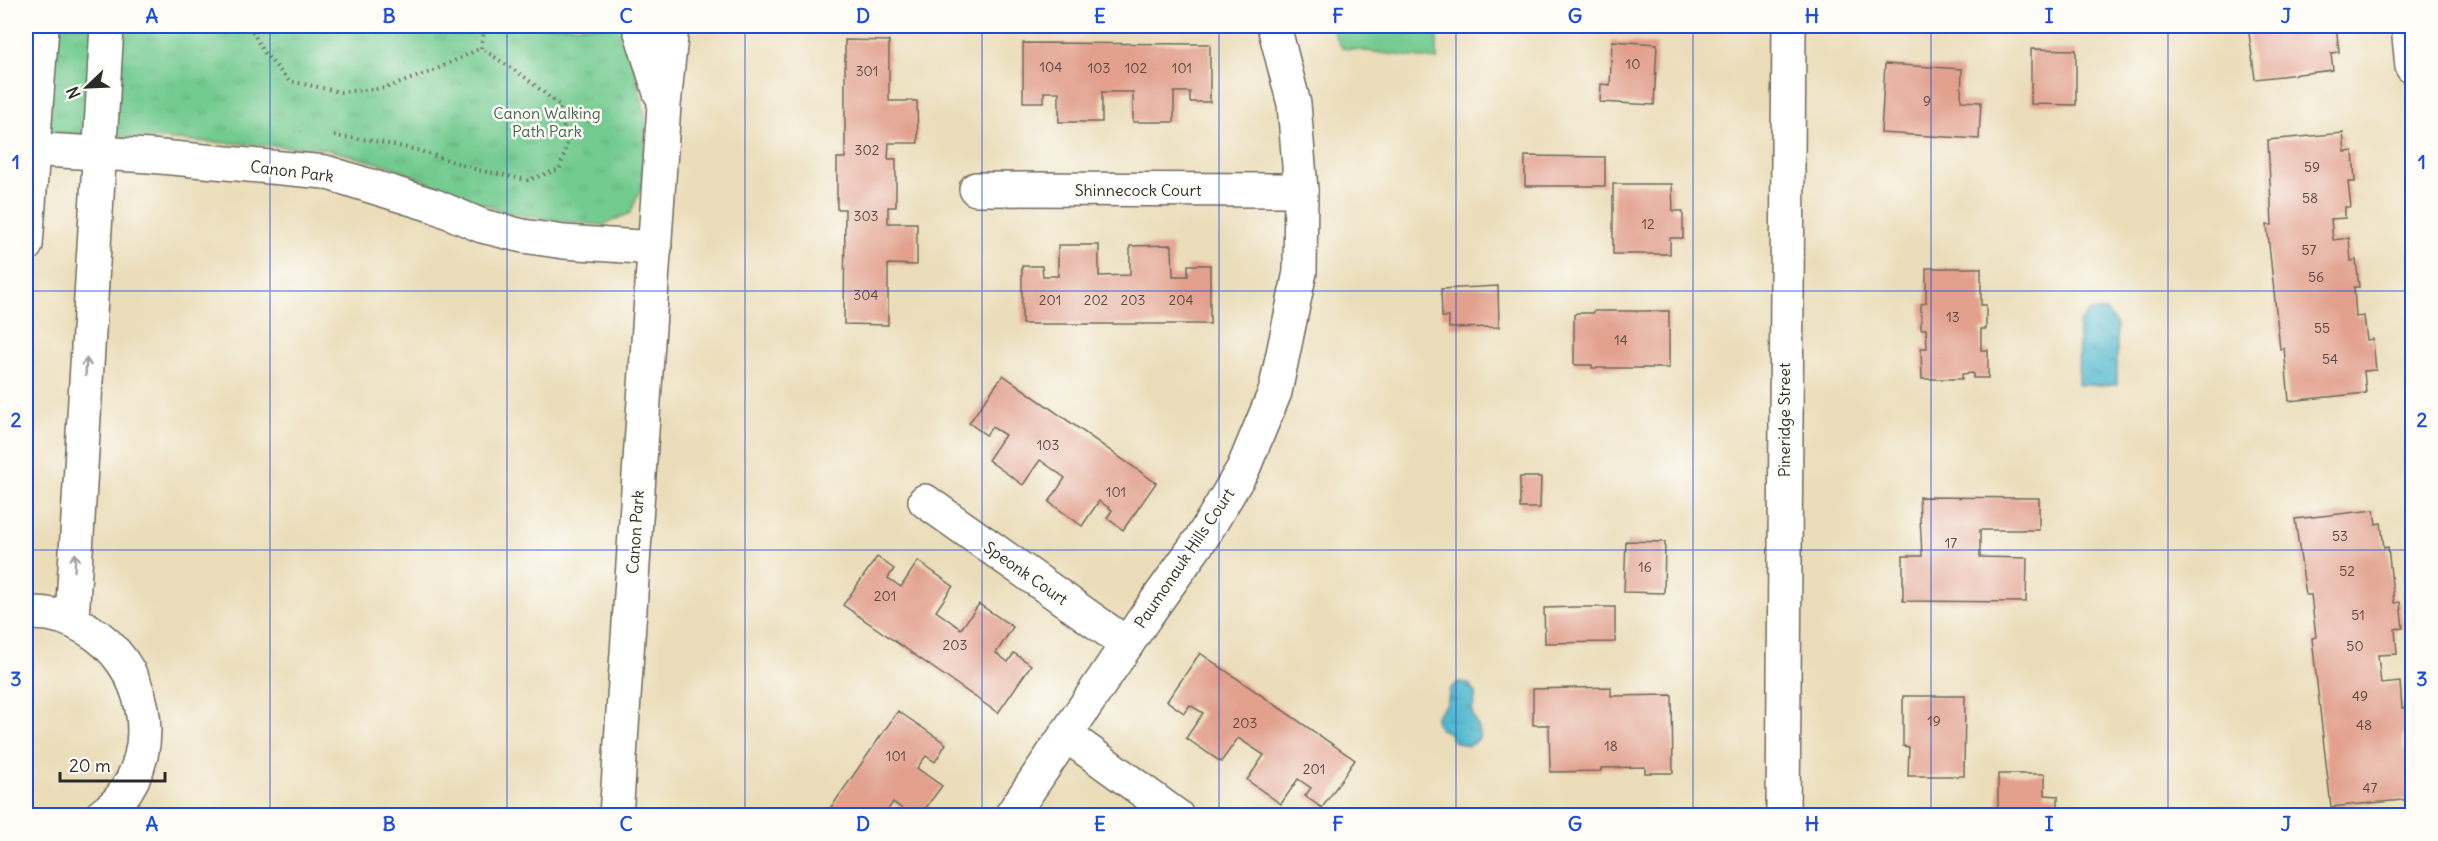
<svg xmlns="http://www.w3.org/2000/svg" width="2438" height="841" viewBox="0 0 2438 841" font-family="Delius,sans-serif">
<defs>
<pattern id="park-tufts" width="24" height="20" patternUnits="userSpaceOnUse" patternTransform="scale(1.5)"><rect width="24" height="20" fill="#73cb90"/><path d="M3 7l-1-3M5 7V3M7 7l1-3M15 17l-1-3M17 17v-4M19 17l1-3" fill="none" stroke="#64ae7c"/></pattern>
<pattern id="water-ripples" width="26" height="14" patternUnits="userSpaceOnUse" patternTransform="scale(1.5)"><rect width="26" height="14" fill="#4fb7cd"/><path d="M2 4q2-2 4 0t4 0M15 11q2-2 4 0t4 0" fill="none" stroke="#4295a7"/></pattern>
</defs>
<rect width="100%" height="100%" fill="#fdfcf7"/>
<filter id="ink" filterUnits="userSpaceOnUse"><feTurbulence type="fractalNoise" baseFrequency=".0167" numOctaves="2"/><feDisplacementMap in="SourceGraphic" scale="12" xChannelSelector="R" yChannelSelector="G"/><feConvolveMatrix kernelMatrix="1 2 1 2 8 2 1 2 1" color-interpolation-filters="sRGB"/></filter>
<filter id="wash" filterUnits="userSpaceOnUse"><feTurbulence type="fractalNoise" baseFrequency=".008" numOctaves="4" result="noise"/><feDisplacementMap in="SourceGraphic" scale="24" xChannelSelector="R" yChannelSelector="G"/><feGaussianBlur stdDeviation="1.35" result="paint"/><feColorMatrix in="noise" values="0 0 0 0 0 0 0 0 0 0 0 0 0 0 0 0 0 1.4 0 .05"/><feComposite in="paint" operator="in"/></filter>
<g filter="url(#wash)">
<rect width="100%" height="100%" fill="#ebddb9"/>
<polygon fill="#73cb90" stroke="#4f7b5e" stroke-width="1.5" points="1330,26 1437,26 1437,60 1342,48"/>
<polygon fill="url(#park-tufts)" stroke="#4f7b5e" stroke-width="1.5" points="26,26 626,26 646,120 642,187 630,213 603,225 542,219 505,212 460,196 393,167 326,149 26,131"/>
<g fill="url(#water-ripples)" stroke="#3d717c" stroke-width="1.5">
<polygon points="2090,311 2106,311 2117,325 2117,385 2078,385 2079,324"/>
<path d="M 1459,682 L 1468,683 L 1476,694 L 1472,712 C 1476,726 1490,738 1467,746 L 1453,741 L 1449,733 L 1439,728 C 1430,710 1443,714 1447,703 C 1449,698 1448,693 1451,688 Z"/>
</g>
<g id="blocks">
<g fill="#e2a08d">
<polygon points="2248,26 2336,26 2339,52 2331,53 2333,70 2255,79"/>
<polygon points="845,40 889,41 889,101 917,101 918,143 889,143 888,159 896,159 896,207 888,207 888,223 917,223 917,265 888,264 888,325 844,324 845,209 837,209 837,158 845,158"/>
<polygon points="1612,41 1657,44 1654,105 1600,102 1601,84 1610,85"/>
<polygon points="1023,43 1210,44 1210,102 1190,102 1190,92 1174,92 1174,122 1133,122 1133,92 1102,92 1102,122 1059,122 1059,92 1044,92 1044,102 1023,102"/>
<polygon points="2031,49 2076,50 2076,105 2031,104"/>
<polygon points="1885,64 1962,69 1961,101 1981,102 1979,139 1881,133"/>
<polygon points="2343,133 2345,152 2353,151 2355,182 2348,182 2351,207 2345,207 2345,218 2331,219 2333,240 2349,238 2351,261 2356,260 2359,287 2354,287 2356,317 2364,316 2367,340 2373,339 2376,370 2364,371 2366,393 2289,401 2284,348 2280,349 2267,225 2272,225 2268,140"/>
<polygon points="1525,156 1605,157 1605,186 1525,186"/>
<polygon points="1613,184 1672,184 1673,211 1683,211 1683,238 1670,238 1670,254 1613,254"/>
<polygon points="1058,245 1099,245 1099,276 1130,275 1130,246 1172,245 1173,276 1188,276 1188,265 1210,265 1210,324 1022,324 1022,266 1042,266 1043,276 1058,276"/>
<polygon points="1926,268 1981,268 1981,305 1986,305 1986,329 1981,329 1981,350 1988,350 1988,378 1973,378 1973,373 1962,374 1962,379 1922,379 1921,348 1927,348 1926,329 1921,329 1921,304 1926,303"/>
<polygon points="1498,286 1499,327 1449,328 1449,317 1442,317 1441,289"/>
<polygon points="1593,311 1669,311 1669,368 1592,368 1592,365 1574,365 1574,315 1577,313 1593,313"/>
<polygon points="1003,375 1156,483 1123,530 1107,518 1112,510 1099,501 1082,526 1049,502 1065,478 1040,460 1023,485 988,460 1005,435 992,427 986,435 969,423"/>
<polygon points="1520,477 1541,477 1540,508 1520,508"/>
<polygon points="1919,497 2039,498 2039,530 1980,530 1980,557 2027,558 2026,602 1903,601 1903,556 1922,556"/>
<polygon points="2374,510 2376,524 2381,523 2384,548 2388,547 2394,603 2400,602 2403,628 2395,629 2397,654 2378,655 2381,684 2400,682 2402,708 2406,707 2409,734 2403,735 2404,750 2412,749 2412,776 2410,776 2412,799 2331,807 2316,675 2312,638 2316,637 2311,595 2306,595 2295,519"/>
<polygon points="1626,541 1665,542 1664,593 1624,592"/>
<polygon points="877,557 894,569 888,578 901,587 918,561 953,586 936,611 961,629 979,604 1013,627 996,653 1008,662 1014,653 1031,665 998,713 843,605"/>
<polygon points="1575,607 1615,607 1615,642 1545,643 1544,608"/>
<polygon points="1200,653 1355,760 1322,808 1305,796 1311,788 1298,779 1281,804 1247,780 1264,755 1238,738 1221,762 1186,738 1203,713 1190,705 1184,713 1167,701"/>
<polygon points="1611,687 1611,696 1672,695 1673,773 1645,773 1645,767 1601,768 1601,771 1550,772 1549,725 1533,725 1533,689"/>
<polygon points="1903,696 1965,696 1964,776 1908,776 1909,747 1903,746"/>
<polygon points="898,711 946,744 935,762 926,756 917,768 942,786 930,802 921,816 912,816 893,802 884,816 825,816"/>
<polygon points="1998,774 2045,774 2045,795 2058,796 2058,809 2045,808 2045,812 1998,812"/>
</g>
</g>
</g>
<g filter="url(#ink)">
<use href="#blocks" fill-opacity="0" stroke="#6e695d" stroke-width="1.5"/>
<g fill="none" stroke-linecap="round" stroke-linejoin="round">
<g stroke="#6e695d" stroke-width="36">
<g id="minor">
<polyline points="639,26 660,93"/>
<polyline points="2408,26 2412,67"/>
<polyline points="26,149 150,156 325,172 435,206 482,226 523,236 564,242 655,248"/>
<polyline points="976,189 1301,190"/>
<polyline points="26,245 42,26"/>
<polyline points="925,501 1127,644"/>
<path d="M 26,614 C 47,611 69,618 87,629 C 145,663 164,746 119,800 C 114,806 107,811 101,816"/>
<polyline points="72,620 107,26"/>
<polyline points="1066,735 1177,816"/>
<polyline points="616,816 664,105 672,26"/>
<polyline points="1011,816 1148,613 1203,536 1243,469 1275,392 1300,272 1301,190 1294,104 1274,26"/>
<polyline points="1783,816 1789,26"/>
</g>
</g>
<g stroke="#6e695d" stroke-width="4" stroke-dasharray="1.5 4.5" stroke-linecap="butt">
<polyline points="250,26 262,50 289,81 341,92 386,88 433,71 481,48"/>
<polyline points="481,48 485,26"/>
<polyline points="334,136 370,140 417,150 478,170 528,180 560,169 567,143 559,105 526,78 481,48"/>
</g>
<use href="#minor" stroke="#fff" stroke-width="33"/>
</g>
<defs><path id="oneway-shaft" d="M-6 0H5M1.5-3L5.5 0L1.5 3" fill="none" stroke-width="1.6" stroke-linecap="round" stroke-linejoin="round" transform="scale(1.5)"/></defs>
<g stroke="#a0a0a0">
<use href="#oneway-shaft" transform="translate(86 367) rotate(-87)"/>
<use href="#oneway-shaft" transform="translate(75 562) rotate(-87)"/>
</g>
</g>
<path fill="none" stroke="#1d4ed8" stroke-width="1.5" stroke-opacity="0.55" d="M 270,26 L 270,816M 507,26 L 507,816M 745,26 L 745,816M 982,26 L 982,816M 1219,26 L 1219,816M 1456,26 L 1456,816M 1693,26 L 1693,816M 1931,26 L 1931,816M 2168,26 L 2168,816M 26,291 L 2412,291M 26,550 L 2412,550"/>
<g text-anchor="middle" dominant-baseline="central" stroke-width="5" stroke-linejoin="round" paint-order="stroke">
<g font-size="14" fill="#594844">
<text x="1633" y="64">10</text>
<text x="1051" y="67">104</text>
<text x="1099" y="68">103</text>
<text x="1136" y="68">102</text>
<text x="1182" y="68">101</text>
<text x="867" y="71">301</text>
<text x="1927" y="101">9</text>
<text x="867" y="150">302</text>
<text x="2312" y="167">59</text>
<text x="2310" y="198">58</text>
<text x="866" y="216">303</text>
<text x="1648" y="224">12</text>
<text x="2309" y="250">57</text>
<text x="2316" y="277">56</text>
<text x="866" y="295">304</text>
<text x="1050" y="300">201</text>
<text x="1096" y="300">202</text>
<text x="1133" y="300">203</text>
<text x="1181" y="300">204</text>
<text x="1953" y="317">13</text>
<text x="2322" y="328">55</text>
<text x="1621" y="340">14</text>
<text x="2330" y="359">54</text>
<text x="1048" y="445">103</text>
<text x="1116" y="492">101</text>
<text x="2340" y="536">53</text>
<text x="1951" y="543">17</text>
<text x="1645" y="567">16</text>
<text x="2347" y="571">52</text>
<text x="885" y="596">201</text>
<text x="2358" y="615">51</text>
<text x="955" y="645">203</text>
<text x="2355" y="646">50</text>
<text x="2360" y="696">49</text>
<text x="1934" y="721">19</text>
<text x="1245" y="723">203</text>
<text x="2364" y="725">48</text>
<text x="1611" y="746">18</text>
<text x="896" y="756">101</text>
<text x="1314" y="769">201</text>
<text x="2370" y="788">47</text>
</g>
<g font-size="16" fill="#44634e" stroke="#fdfcf7">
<text x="547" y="113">Canon Walking<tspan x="547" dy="18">Path Park</tspan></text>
</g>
<g font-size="16" fill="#2b2b2b" stroke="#fdfcf7">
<text transform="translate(292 171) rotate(7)">Canon Park</text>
<text x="1138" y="190">Shinnecock Court</text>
<text transform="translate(1784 420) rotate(-90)">Pineridge Street</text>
<text transform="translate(635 532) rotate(-86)">Canon Park</text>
<text transform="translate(1184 558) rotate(-56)">Paumonauk Hills Court</text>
<text transform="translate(1026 573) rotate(35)">Speonk Court</text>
</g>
</g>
<rect width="2438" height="841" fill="none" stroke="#fdfcf7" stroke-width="66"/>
<g transform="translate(87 87) rotate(247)" stroke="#fdfcf7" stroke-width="4.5" paint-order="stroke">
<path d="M0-4.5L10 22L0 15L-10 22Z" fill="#2b2b2b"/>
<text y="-9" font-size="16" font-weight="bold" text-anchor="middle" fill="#2b2b2b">N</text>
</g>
<path d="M60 772v9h105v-9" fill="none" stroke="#2b2b2b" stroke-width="3"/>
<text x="69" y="772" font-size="18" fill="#2b2b2b" stroke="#fdfcf7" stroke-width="4.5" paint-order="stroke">20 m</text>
<rect x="33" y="33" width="2372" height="775" fill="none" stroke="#1d4ed8" stroke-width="2"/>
<g font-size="20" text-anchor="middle" font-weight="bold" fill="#1d4ed8">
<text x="152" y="23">A</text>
<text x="389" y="23">B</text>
<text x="626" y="23">C</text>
<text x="863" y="23">D</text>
<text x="1100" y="23">E</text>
<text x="1338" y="23">F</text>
<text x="1575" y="23">G</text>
<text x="1812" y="23">H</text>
<text x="2049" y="23">I</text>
<text x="2286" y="23">J</text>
<text x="16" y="169">1</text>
<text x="2422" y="169">1</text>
<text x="16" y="427">2</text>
<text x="2422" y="427">2</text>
<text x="16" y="686">3</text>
<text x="2422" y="686">3</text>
<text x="152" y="831">A</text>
<text x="389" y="831">B</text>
<text x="626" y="831">C</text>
<text x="863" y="831">D</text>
<text x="1100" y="831">E</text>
<text x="1338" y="831">F</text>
<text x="1575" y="831">G</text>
<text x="1812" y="831">H</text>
<text x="2049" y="831">I</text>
<text x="2286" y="831">J</text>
</g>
</svg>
